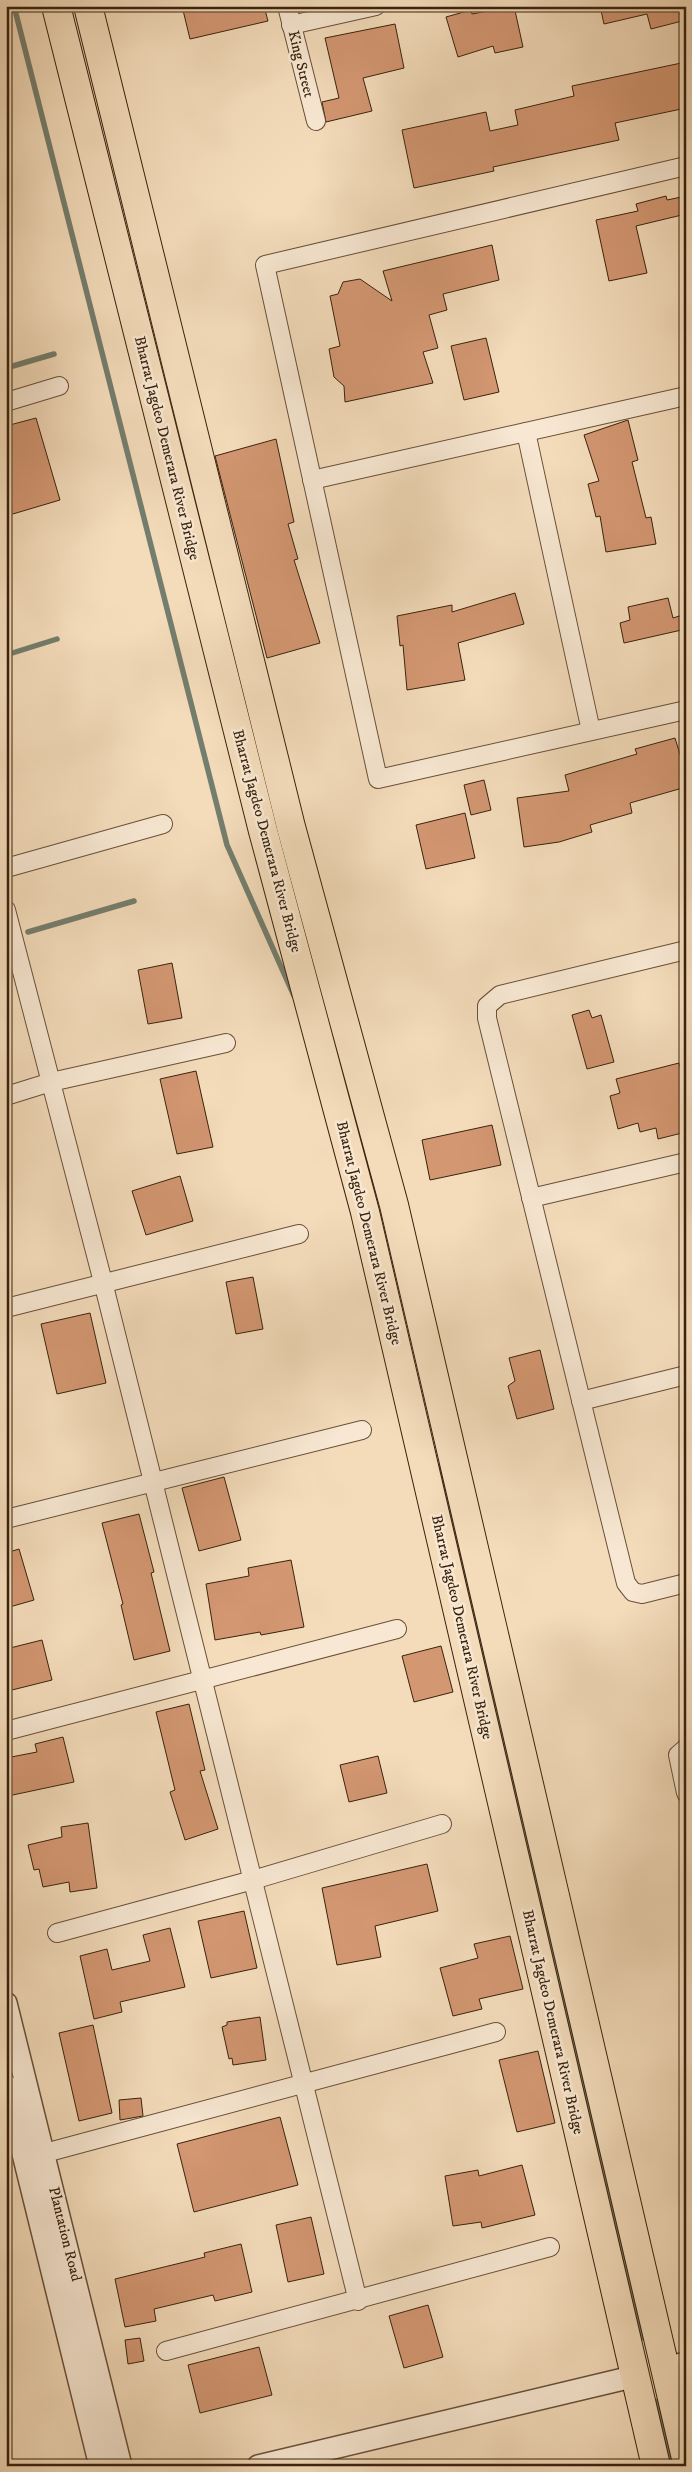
<svg xmlns="http://www.w3.org/2000/svg" width="692" height="2472" viewBox="0 0 692 2472" font-family="'IM FELL DW Pica',serif">
<rect width="100%" height="100%" fill="#f4dcbb"/>
<filter id="stains"><feTurbulence type="fractalNoise" baseFrequency=".004" numOctaves="4"/><feColorMatrix values="0 0 0 0 .2 0 0 0 0 .09 0 0 0 0 .02 0 0 0 .5 -.17"/></filter>
<radialGradient id="worn" r=".72"><stop offset=".6" stop-color="#630" stop-opacity="0"/><stop offset="1" stop-color="#630" stop-opacity=".3"/></radialGradient>
<g fill="none" stroke-linecap="round" stroke-linejoin="round">
<g stroke="#747e6e" stroke-width="5.5">
<polyline points="14,6 227,845 294,996"/>
<polyline points="6,368 54,354"/>
<polyline points="6,655 57,639"/>
<polyline points="28,932 134,901"/>
<polyline points="361,1148 372,1185"/>
<polyline points="438,1467 644,2338"/>
<polyline points="658,2401 672,2466"/>
</g>
</g>
<g fill="#d39772" stroke="#39220d">
<polygon points="182,6 264,6 268,21 190,39"/>
<polygon points="514,6 523,47 495,53 493,46 458,57 446,17 471,10 472,14"/>
<polygon points="600,6 678,6 682,21 651,29 647,14 604,24"/>
<polygon points="395,24 404,68 363,78 372,111 326,122 322,102 339,98 325,38"/>
<polygon points="686,62 686,108 615,123 619,140 493,167 494,171 414,188 402,130 486,112 490,131 518,125 515,110 574,96 572,86"/>
<polygon points="666,196 667,200 686,196 686,214 636,226 647,273 609,281 596,220 638,211 636,204"/>
<polygon points="492,245 499,280 443,294 447,310 429,315 438,348 423,352 433,383 345,402 344,386 334,377 329,349 340,346 330,296 338,294 343,282 360,279 392,301 383,271"/>
<polygon points="486,338 499,392 464,400 451,346"/>
<polygon points="36,418 60,500 6,516 6,426"/>
<polygon points="628,420 638,460 632,462 646,518 651,517 656,544 606,552 600,516 596,517 588,484 599,481 584,435"/>
<polygon points="276,439 294,522 288,524 298,559 294,560 320,643 267,658 215,456"/>
<polygon points="515,593 524,624 458,643 465,680 407,690 403,645 400,646 397,616 452,605 452,612"/>
<polygon points="668,598 673,618 686,614 686,629 624,643 620,623 630,620 628,607"/>
<polygon points="675,738 686,774 686,787 630,803 632,813 590,825 592,832 559,842 524,847 517,798 569,791 565,775 637,754 635,749"/>
<polygon points="484,780 491,810 471,815 464,785"/>
<polygon points="465,813 475,858 426,869 416,825"/>
<polygon points="172,963 182,1018 148,1024 138,970"/>
<polygon points="589,1010 592,1018 601,1015 614,1062 587,1069 572,1015"/>
<polygon points="679,1063 684,1081 686,1080 686,1106 682,1107 686,1132 658,1139 656,1128 640,1132 638,1123 618,1129 610,1096 620,1093 616,1079"/>
<polygon points="196,1071 213,1147 177,1154 160,1079"/>
<polygon points="492,1125 501,1165 430,1180 422,1140"/>
<polygon points="180,1176 193,1221 146,1235 132,1191"/>
<polygon points="253,1277 263,1329 236,1334 226,1282"/>
<polygon points="90,1313 106,1383 57,1394 41,1324"/>
<polygon points="540,1350 554,1409 517,1419 508,1386 515,1381 509,1358"/>
<polygon points="224,1477 241,1540 199,1551 182,1488"/>
<polygon points="139,1514 154,1572 151,1573 170,1651 134,1660 121,1605 123,1604 102,1523"/>
<polygon points="19,1549 34,1600 6,1608 6,1553"/>
<polygon points="291,1560 304,1627 261,1635 260,1632 215,1640 206,1584 249,1576 248,1568"/>
<polygon points="42,1640 52,1680 12,1690 6,1668 6,1649"/>
<polygon points="441,1646 453,1692 414,1702 402,1656"/>
<polygon points="189,1704 205,1770 200,1771 218,1829 185,1840 170,1792 175,1790 156,1712"/>
<polygon points="63,1737 74,1782 8,1796 6,1758 37,1752 35,1744"/>
<polygon points="378,1756 387,1793 349,1802 340,1765"/>
<polygon points="88,1823 97,1888 70,1892 69,1882 43,1887 39,1869 34,1870 28,1845 62,1837 61,1827"/>
<polygon points="427,1864 438,1911 375,1926 381,1957 337,1965 322,1888"/>
<polygon points="244,1911 257,1968 211,1978 198,1921"/>
<polygon points="170,1928 185,1987 120,2002 122,2012 94,2019 80,1956 107,1949 112,1970 150,1961 143,1935"/>
<polygon points="510,1936 523,1989 479,1999 482,2009 453,2016 440,1968 478,1958 474,1944"/>
<polygon points="260,2017 266,2060 233,2065 232,2058 229,2059 222,2027 227,2025 227,2022"/>
<polygon points="93,2025 112,2113 79,2121 59,2033"/>
<polygon points="538,2051 555,2123 517,2132 499,2060"/>
<polygon points="141,2098 143,2116 120,2120 119,2100"/>
<polygon points="280,2117 298,2185 194,2212 177,2144"/>
<polygon points="522,2165 535,2215 482,2228 481,2222 453,2226 445,2176 478,2170 479,2176"/>
<polygon points="311,2217 324,2274 288,2282 276,2225"/>
<polygon points="241,2244 252,2292 215,2301 213,2295 154,2309 156,2321 125,2327 115,2279 205,2257 204,2253"/>
<polygon points="428,2305 443,2357 404,2368 389,2316"/>
<polygon points="140,2338 144,2361 128,2364 125,2340"/>
<polygon points="259,2347 272,2395 200,2413 188,2365"/>
</g>
<g fill="none" stroke-linecap="round" stroke-linejoin="round">
<g stroke="#685038" stroke-width="20">
<g id="minor">
<polyline points="287,6 316,121"/>
<polyline points="291,25 376,6"/>
<polyline points="686,166 265,265 378,779 686,710"/>
<polyline points="6,402 59,386"/>
<polyline points="526,432 591,731"/>
<polyline points="312,480 686,396"/>
<polyline points="6,868 163,824"/>
<polyline points="6,910 103,1282 358,2301"/>
<polyline points="686,950 500,995 487,1006 487,1018 626,1583 633,1592 642,1594 686,1583"/>
<polyline points="6,1096 51,1082 226,1043"/>
<polyline points="531,1198 686,1162"/>
<polyline points="6,1308 299,1234"/>
<polyline points="581,1401 686,1375"/>
<polyline points="6,1519 362,1430"/>
<polyline points="6,1731 397,1629"/>
<polyline points="686,1748 678,1755 686,1793"/>
<polyline points="57,1933 253,1880 442,1824"/>
<polyline points="45,2153 496,2032"/>
<polyline points="166,2351 550,2247"/>
</g>
</g>
<g stroke="#685038" stroke-width="24">
<g id="tertiary">
<polyline points="6,2003 121,2466"/>
<polyline points="6,2085 100,2466"/>
<polyline points="665,2368 686,2363"/>
<polyline points="258,2466 636,2376"/>
</g>
</g>
<g stroke="#39220d" stroke-width="30">
<g id="primary">
<polyline points="56,6 263,831 365,1212 656,2466"/>
<polyline points="88,6 291,827 394,1205 686,2458"/>
</g>
</g>
<use href="#minor" stroke="#f8e8d3" stroke-width="18"/>
<use href="#tertiary" stroke="#f8e8d3" stroke-width="21"/>
<use href="#primary" stroke="#f4dcbb" stroke-width="28"/>
</g>
<g text-anchor="middle" dominant-baseline="central" stroke-width="5" stroke-linejoin="round" paint-order="stroke">
<g font-size="15" fill="#39220d" stroke="#f8e8d3">
<text transform="translate(301 64) rotate(76)">King Street</text>
<text transform="translate(167 448) rotate(76)">Bharrat Jagdeo Demerara River Bridge</text>
<text transform="translate(267 841) rotate(75)">Bharrat Jagdeo Demerara River Bridge</text>
<text transform="translate(369 1233) rotate(76)">Bharrat Jagdeo Demerara River Bridge</text>
<text transform="translate(462 1627) rotate(77)">Bharrat Jagdeo Demerara River Bridge</text>
<text transform="translate(553 2022) rotate(77)">Bharrat Jagdeo Demerara River Bridge</text>
<text transform="translate(65 2234) rotate(76)">Plantation Road</text>
</g>
</g>
<rect width="692" height="2472" fill="none" stroke="#f4dcbb" stroke-width="25"/>
<rect x="8" y="8" width="677" height="2457" fill="none" stroke="#39220d" stroke-width="2.5"/>
<rect x="12" y="12" width="667" height="2447" fill="none" stroke="#39220d"/>
<rect width="100%" height="100%" filter="url(#stains)"/>
<rect width="100%" height="100%" fill="url(#worn)"/>
</svg>
